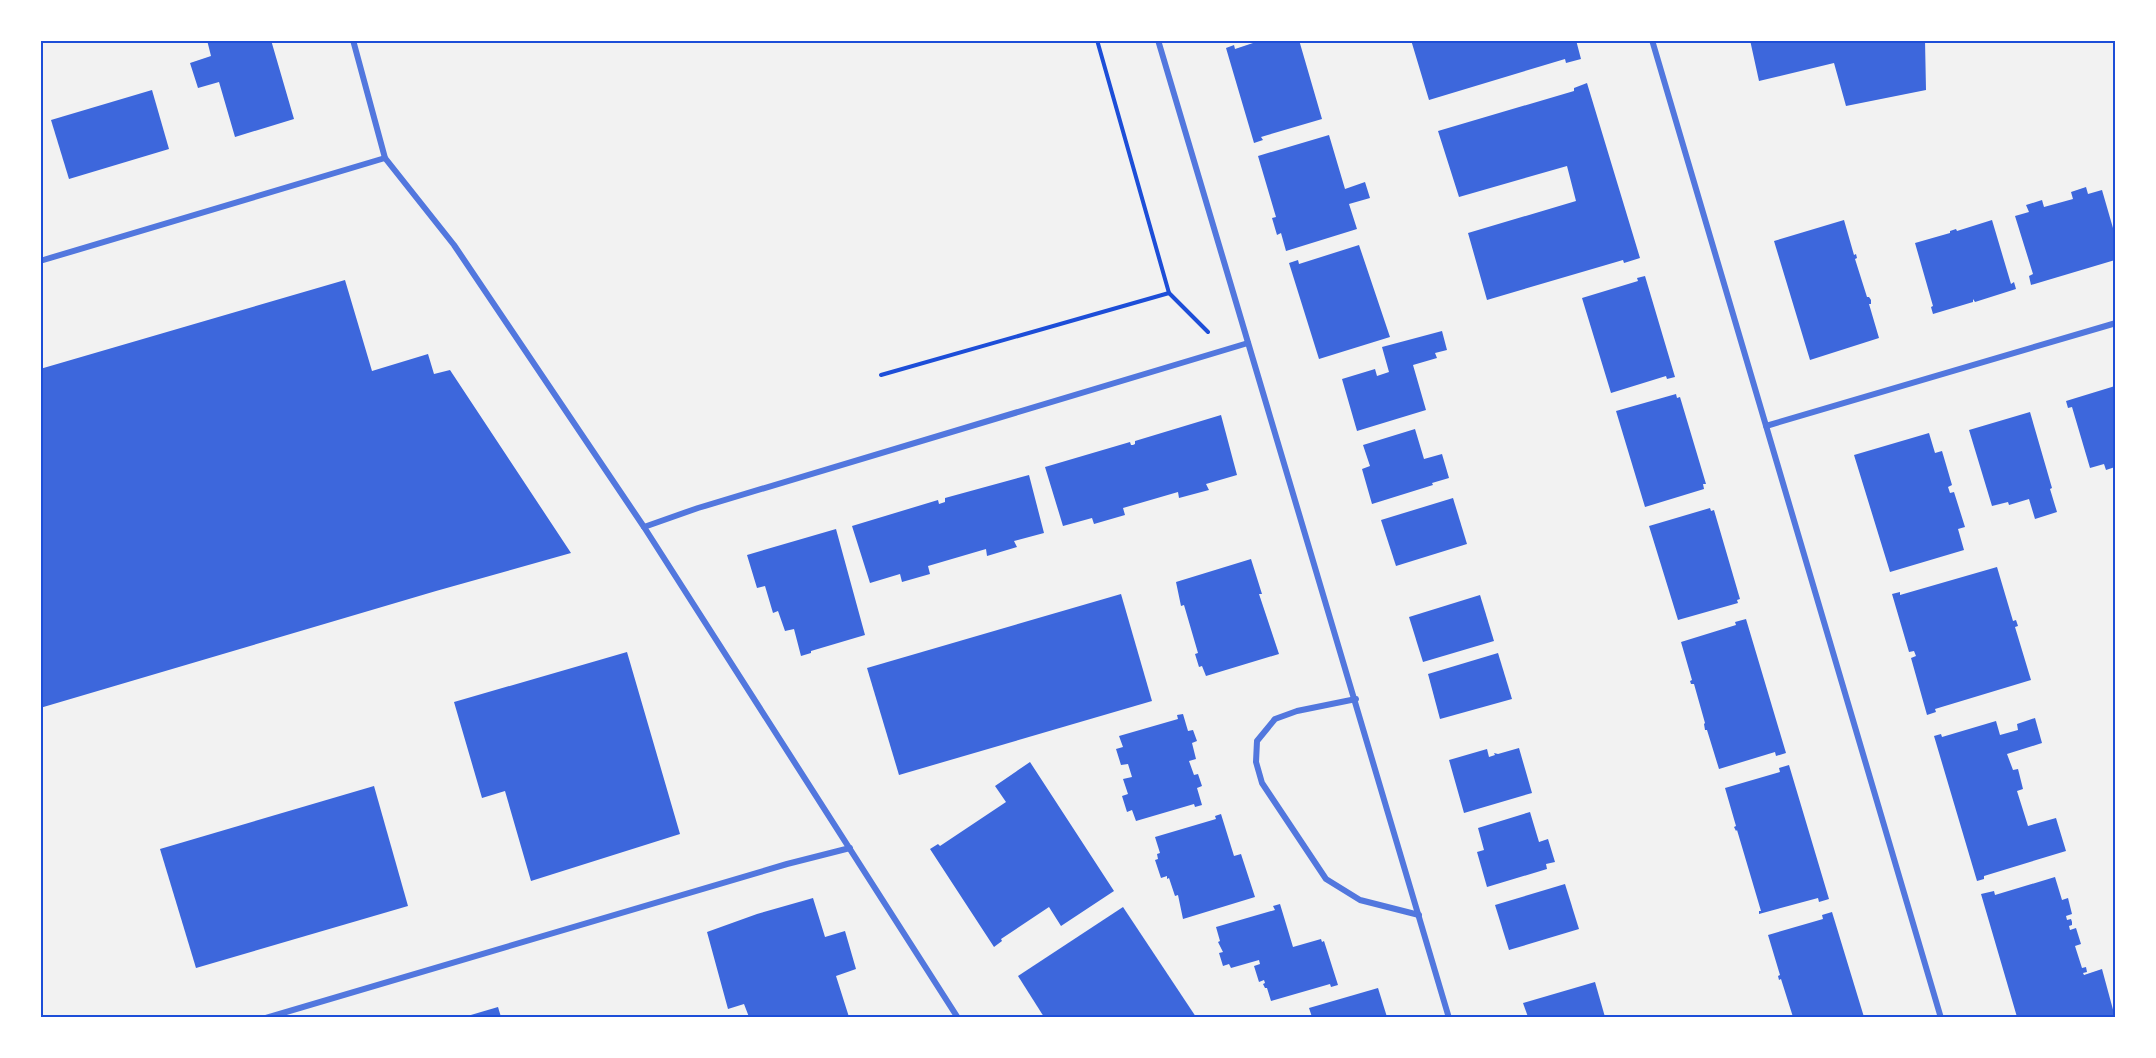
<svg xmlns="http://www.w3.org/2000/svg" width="2156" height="1058" viewBox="0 0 2156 1058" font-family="'DejaVu Sans',sans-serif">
<rect width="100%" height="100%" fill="#f2f2f2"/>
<g fill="#3d67dc">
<polygon points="207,40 271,40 294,119 235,137 219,82 198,88 190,63 211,56"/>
<polygon points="1262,40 1299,40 1322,119 1261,137 1263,140 1254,143 1226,48 1234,45 1235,49"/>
<polygon points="1411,40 1576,40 1581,59 1566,63 1565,59 1429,100"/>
<polygon points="1750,40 1925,40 1926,90 1846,106 1834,63 1759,81"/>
<polygon points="1587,83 1640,258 1624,263 1623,260 1487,300 1468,233 1576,201 1567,166 1459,197 1438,131 1574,91 1574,88"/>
<polygon points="152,90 169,149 69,179 51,120"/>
<polygon points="1329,135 1345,189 1365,182 1370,198 1349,204 1357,229 1286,251 1281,233 1277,235 1272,218 1276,217 1258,156"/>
<polygon points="2086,187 2088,194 2102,190 2115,235 2115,260 2031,285 2029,276 2033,274 2015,216 2029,212 2026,205 2042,200 2044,207 2073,199 2071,192"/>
<polygon points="1844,220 1854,255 1856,254 1857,258 1855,259 1867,297 1869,297 1871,300 1871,304 1869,304 1879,338 1810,360 1774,241"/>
<polygon points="1992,220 2011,284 2014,282 2016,289 1975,302 1973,299 1973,302 1933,314 1931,307 1933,306 1915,243 1950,233 1950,231 1956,229 1957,231"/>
<polygon points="1359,245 1390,337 1319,359 1289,263 1298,260 1299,264"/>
<polygon points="1645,276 1675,377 1667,379 1666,376 1611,393 1582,298 1638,281 1637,278"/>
<polygon points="345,280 372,371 428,354 434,374 450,370 571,553 436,591 40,708 40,369"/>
<polygon points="1442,331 1447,350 1435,353 1437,358 1413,365 1426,410 1357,431 1342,379 1375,369 1377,376 1389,372 1382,347"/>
<polygon points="2115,386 2115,467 2106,470 2104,464 2090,468 2072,407 2068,408 2066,401"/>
<polygon points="1676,394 1677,398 1680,397 1706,484 1703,484 1704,489 1645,507 1616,411"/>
<polygon points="2030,412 2052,488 2050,489 2057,512 2035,519 2029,499 2009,505 2008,502 1992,506 1969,430"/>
<polygon points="1221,415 1237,475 1206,484 1209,490 1179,498 1178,492 1123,508 1125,515 1094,524 1092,518 1063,526 1045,467 1130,442 1131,445 1133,445 1135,444 1135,441"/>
<polygon points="1415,429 1424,459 1442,454 1449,478 1432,483 1433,485 1372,504 1362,469 1370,466 1363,445"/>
<polygon points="1929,433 1935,453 1942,451 1952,485 1948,487 1950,493 1954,492 1965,527 1958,529 1964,550 1890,572 1854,455"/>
<polygon points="1029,475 1044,533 1014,541 1017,547 987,556 986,549 928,566 930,574 902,582 900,574 870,583 852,526 938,500 939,504 945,502 945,498"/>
<polygon points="1453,498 1467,544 1396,566 1381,520"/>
<polygon points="1710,508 1711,511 1714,510 1740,599 1737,600 1738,603 1678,620 1649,526"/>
<polygon points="836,529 865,635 811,651 811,653 801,656 794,629 785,631 778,611 773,613 765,586 757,588 747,555"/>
<polygon points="1251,559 1262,594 1259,594 1279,654 1206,676 1202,666 1199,667 1195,654 1198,653 1184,605 1181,606 1176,582"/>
<polygon points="1997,567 2013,621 2016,620 2018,626 2015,627 2031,680 1935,709 1936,712 1927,715 1911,658 1916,656 1914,651 1909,652 1892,594 1900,592 1900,595"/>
<polygon points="1121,594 1152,701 899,775 867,668"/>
<polygon points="1480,595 1494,641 1423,662 1409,617"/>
<polygon points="1746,619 1786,753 1776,756 1775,752 1719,769 1707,730 1705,730 1704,724 1705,723 1694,684 1691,684 1690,681 1692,680 1681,642 1736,625 1735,622"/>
<polygon points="627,652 680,834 531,881 505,791 482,798 454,702"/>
<polygon points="1498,653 1512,699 1440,719 1428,674"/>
<polygon points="1183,714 1188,731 1193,730 1197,741 1192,743 1196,759 1189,761 1194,775 1198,774 1202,786 1197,788 1202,805 1195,807 1194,804 1136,821 1132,810 1127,812 1122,796 1128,794 1123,779 1132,777 1128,764 1121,765 1116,749 1123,747 1119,736 1178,719 1177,715"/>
<polygon points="2035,718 2042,743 2007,754 2013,770 2018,769 2023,789 2017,791 2028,826 2056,818 2066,851 1984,876 1984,879 1977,881 1934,736 1941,734 1942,737 1996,721 2000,735 2018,730 2017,724"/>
<polygon points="1519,748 1532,793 1464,813 1449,760 1487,749 1489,757 1495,755 1494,753 1498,754"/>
<polygon points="1030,762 1114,891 1061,926 1049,907 1001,939 1002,941 994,947 930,849 938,844 940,846 1006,802 995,786"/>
<polygon points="1789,765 1829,899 1819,902 1818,898 1759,914 1759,911 1761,911 1737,830 1736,831 1734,827 1736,826 1725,788 1780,772 1779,768"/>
<polygon points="374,786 408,906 196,968 160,849"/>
<polygon points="1530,812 1539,842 1548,839 1555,862 1546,864 1547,869 1487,887 1477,852 1484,850 1478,828"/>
<polygon points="1221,814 1234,856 1241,854 1255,897 1183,919 1178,895 1175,896 1169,878 1167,879 1167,876 1161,878 1155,860 1158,859 1157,854 1160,853 1155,837 1216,819 1215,816"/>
<polygon points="2055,877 2062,900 2068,898 2072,914 2066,916 2067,920 2071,919 2072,922 2072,925 2069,926 2070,930 2076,928 2081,944 2075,946 2082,968 2086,967 2087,972 2083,973 2084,975 2102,969 2115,1017 2017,1017 1981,894 1994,891 1995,895"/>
<polygon points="1565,884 1579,929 1509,950 1495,905"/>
<polygon points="813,898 825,937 845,931 856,969 836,976 849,1017 749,1017 744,1004 728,1009 707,932 757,914"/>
<polygon points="1280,904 1293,947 1321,939 1322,942 1324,941 1338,985 1331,987 1330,984 1271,1001 1267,988 1265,988 1263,984 1265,983 1264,980 1259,982 1254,966 1260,964 1259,960 1231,968 1229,964 1223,966 1219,953 1223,952 1218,942 1220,941 1216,927 1275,910 1273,906"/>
<polygon points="1123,907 1196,1017 1044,1017 1018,976"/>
<polygon points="1832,912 1864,1017 1793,1017 1781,979 1779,980 1778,976 1780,975 1768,935 1823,919 1822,915"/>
<polygon points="1595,982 1605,1017 1528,1017 1523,1003"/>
<polygon points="1378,988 1387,1017 1312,1017 1309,1008"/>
<polygon points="498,1007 501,1017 464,1017"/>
</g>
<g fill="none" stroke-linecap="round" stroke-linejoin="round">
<g stroke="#1d4ed8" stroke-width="4">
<polyline points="1097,40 1169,293 1208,332"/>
<polyline points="881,375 1169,293"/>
</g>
<g stroke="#5277de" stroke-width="6">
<polyline points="353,40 385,158 454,245 644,527 958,1018"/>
<polyline points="1158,40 1449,1018"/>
<polyline points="1652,40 1941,1018"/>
<polyline points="40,261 385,158"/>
<polyline points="1766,426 2116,323"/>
<polyline points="644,527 698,508 1248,343"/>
<polyline points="1356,699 1297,711 1275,719 1257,741 1256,762 1262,783 1326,879 1360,900 1419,915"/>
<polyline points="266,1018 787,864 850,848"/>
</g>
</g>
<rect width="2156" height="1058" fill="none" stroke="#ffffff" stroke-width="84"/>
<rect x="42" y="42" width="2072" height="974" fill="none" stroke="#1d4ed8" stroke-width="2"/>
</svg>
